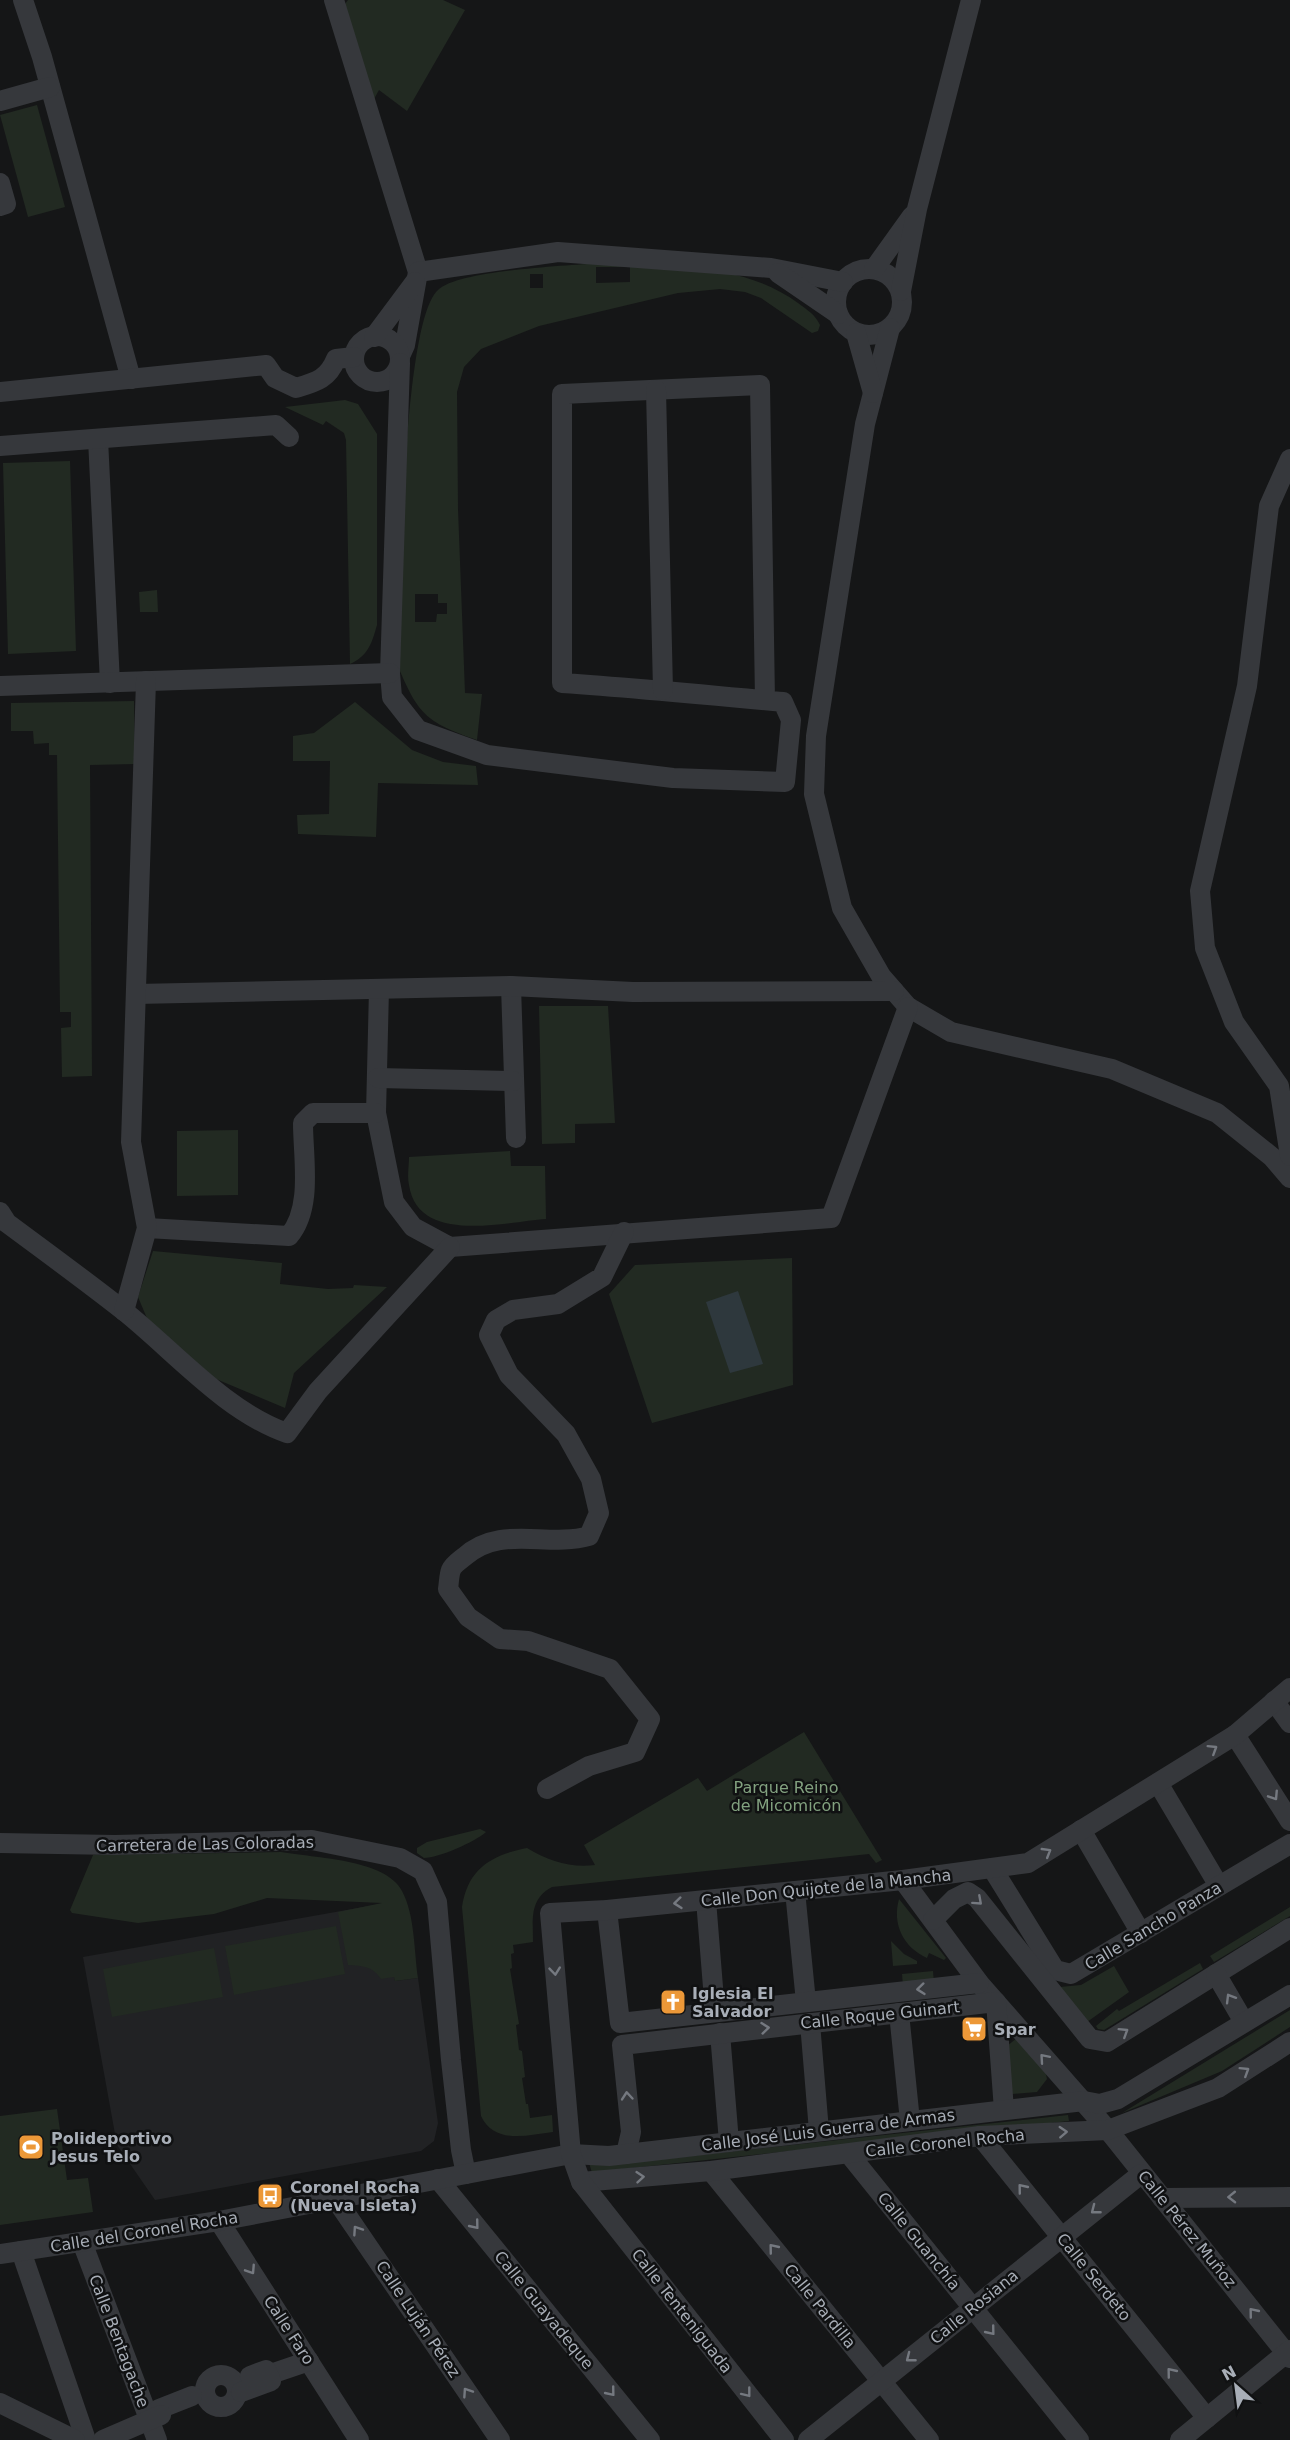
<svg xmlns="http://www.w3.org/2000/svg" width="1290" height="2440" viewBox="0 0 1290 2440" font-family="'DejaVu Sans',sans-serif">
<rect width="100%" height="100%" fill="#151617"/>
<polygon fill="#212224" points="386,1903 395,1981 418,1978 438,2123 434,2141 421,2151 155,2200 117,2145 83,1957"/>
<g fill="#222a22" fill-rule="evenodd">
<polygon points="348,0 443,0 465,10 407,111 379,90 374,99 345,4"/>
<polygon points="37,105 65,207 28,217 0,115"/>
<path d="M 599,263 C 667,267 740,261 798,303 C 807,310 815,314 820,325 L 818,331 L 812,333 L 761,298 L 745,292 L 720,289 L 678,293 L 539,326 L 481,349 L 464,367 L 457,392 L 458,509 L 465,693 L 482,694 L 477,740 C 425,722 418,714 397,664 C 400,603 402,322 438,290 C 459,270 566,266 599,263 ZM 630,267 L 630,282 L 596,283 L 596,267 ZM 530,274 L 543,274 L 543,288 L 530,288 ZM 415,594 L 438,594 L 438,603 L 447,603 L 447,614 L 437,614 L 436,622 L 415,622 Z"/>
<path d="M 345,400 L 358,404 L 377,434 L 377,625 C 372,643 368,656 350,664 L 346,440 L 344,433 L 326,421 L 323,425 L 285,407 Z"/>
<polygon points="70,461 76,651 8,654 3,463"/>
<polygon points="157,590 158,612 140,612 139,592"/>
<polygon points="134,701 135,764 90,765 92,1076 62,1077 61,1028 71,1027 71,1012 60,1012 57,755 49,755 49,743 34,744 33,731 11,731 11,703"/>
<polygon points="355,702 412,750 443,762 476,766 478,785 378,783 376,837 298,834 297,815 329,814 330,761 293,761 293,736 314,733"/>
<polygon points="539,1006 608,1006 615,1123 575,1124 575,1143 542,1144"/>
<polygon points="238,1130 238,1195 177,1196 177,1131"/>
<path d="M 510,1151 L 511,1166 L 545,1166 L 546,1219 C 504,1222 418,1245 409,1185 C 407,1176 409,1166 409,1157 Z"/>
<polygon points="153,1251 282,1263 280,1284 328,1289 353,1288 354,1285 387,1287 294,1373 285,1408 216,1379 149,1323 138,1297"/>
<polygon points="792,1258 793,1385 652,1423 609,1294 635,1265"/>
<path d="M 804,1732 L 882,1860 L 876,1863 L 869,1854 L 552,1887 C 529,1899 533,1920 533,1942 L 513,1945 L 514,1953 L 511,1954 L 512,1968 L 510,1969 L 519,2024 L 516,2025 L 519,2050 L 522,2051 L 525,2077 L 522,2078 L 526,2104 L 528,2104 L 530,2118 L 552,2115 L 553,2132 C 527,2135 495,2145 481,2116 L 462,1907 C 468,1868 492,1855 527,1848 C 549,1861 570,1868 595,1865 L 584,1845 L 698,1778 L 707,1791 Z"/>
<path d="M 480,1829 L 486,1832 C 475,1842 438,1858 424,1858 L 417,1853 L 417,1848 L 427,1842 Z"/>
<path d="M 281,1852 C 314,1858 386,1859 402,1891 C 415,1915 414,1951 418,1978 L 395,1981 L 394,1977 L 381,1979 C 373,1966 362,1966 348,1965 L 338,1912 L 382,1903 L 267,1898 L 214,1914 L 138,1923 L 72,1913 L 70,1910 L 93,1855 Z"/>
<path d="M 899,1899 L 946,1958 L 944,1960 L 929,1953 L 927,1958 C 903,1947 892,1924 899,1899 Z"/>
<polygon points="1290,1907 1290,1916 1214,1962 1210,1956"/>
<polygon points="336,1926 345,1974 234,1995 225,1946"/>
<polygon points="891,1941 904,1954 917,1961 917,1964 893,1966"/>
<polygon points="214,1948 223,1997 112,2017 103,1969"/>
<polygon points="1200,1963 1203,1969 1104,2030 1098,2029 1096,2026 1117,2009 1119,2011"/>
<polygon points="1114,1966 1129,1992 1087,2022 1060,1987 1081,1985"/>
<polygon points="933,1971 934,1983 903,1986 902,1974"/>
<polygon points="1290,2010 1290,2027 1222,2071 1122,2113"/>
<polygon points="1017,2038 1045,2070 1047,2079 1037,2092 1012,2094 1007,2046"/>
<polygon points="57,2109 67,2180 88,2178 93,2212 0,2225 0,2116"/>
<polygon points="1068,2115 1069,2121 604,2171 593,2176 589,2163 618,2164"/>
</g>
<polygon fill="#2e383d" points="738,1291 763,1364 730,1373 706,1302"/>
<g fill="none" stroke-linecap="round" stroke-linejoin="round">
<g stroke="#36383c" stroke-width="20">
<polyline points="23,0 42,57 131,379"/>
<polyline points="334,0 418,272 405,345 400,356"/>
<polyline points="0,101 50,87"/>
<polyline points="0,183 6,204 0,206"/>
<circle cx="869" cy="302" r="33"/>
<polyline points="874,269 912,216"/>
<polyline points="418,272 558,252 771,268 843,282"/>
<polyline points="778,273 838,314"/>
<polyline points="901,291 917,209 971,0"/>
<polyline points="890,328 865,424 816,736 814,794 842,908 881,976 908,1007 951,1032 1112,1069 1217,1113 1272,1157 1290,1178"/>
<polyline points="856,333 873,393"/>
<circle cx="377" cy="359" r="23"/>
<polyline points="374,337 415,282"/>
<path d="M 400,363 L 390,673 L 392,697 L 418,730 L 487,755 L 673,778 L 785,782 L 791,720 L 783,702 C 709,695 636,688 562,683 L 562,394 L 760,385 L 765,700"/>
<polyline points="656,390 663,690"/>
<path d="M 0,392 L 266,365 L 275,378 L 296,388 C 316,382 328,379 336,359 L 354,357"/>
<polyline points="98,439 110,683"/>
<polyline points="0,446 276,425 289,437"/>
<polyline points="1290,459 1269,506 1247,686 1200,891 1205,948 1234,1022 1279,1086 1290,1156"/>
<polyline points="0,686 390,673"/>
<polyline points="511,986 516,1138"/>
<polyline points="379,989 376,1113 394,1202 413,1227 450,1247 831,1218 908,1007"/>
<polyline points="136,994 511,986 633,992 894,991"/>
<polyline points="378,1078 513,1081"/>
<path d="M 0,1212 L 7,1223 C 46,1252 86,1281 124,1311 C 174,1351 226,1412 287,1433 L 318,1391 L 450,1247"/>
<path d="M 147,1228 L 289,1236 C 313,1208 303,1158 303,1123 L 313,1113 L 376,1113"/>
<polyline points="124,1311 147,1228 131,1142 146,681"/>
<polyline points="1274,1701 1290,1723"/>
<polyline points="1235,1735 1290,1821"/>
<polyline points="1158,1783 1219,1886"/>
<path d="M 547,1789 L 589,1766 L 635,1752 L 650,1719 L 610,1669 L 528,1641 L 500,1639 L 468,1617 L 448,1589 C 449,1583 449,1575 451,1570 C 453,1565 459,1561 464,1557 C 500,1524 547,1548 589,1536 L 599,1513 L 591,1479 L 566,1434 L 509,1375 L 489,1335 L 496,1320 L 513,1310 L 558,1304 L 602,1277 L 624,1232"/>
<polyline points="1081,1830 1141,1933"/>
<polyline points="0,1843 115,1845 312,1840 400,1858 423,1871 437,1902 451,2060 461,2150 466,2174"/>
<polyline points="992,1868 1055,1970 1071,1974 1290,1844"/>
<polyline points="903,1880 979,1983 1108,2130 1290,2358"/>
<polyline points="795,1891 806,2002"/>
<polyline points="706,1900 715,2012"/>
<polyline points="607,1910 620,2023 979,1983"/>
<polyline points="933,1920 954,1899 968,1892 977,1898 1090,2039 1107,2042 1290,1928"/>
<polyline points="1216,1974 1244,2022"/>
<polyline points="899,2013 910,2121"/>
<polyline points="810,2023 819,2131"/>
<polyline points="720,2033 729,2142"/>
<polyline points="980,2136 1207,2418"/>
<polyline points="626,2154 631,2132 622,2045 996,2002 1004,2110"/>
<polyline points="849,2154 1079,2440"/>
<polyline points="711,2171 929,2440"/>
<polyline points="438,2179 650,2440"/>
<polyline points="581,2182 711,2171 980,2136 1108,2130 1218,2088 1290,2042"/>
<polyline points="335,2198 500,2440"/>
<polyline points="1162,2198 1290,2197"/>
<polyline points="219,2221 359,2440"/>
<polyline points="82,2242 157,2440"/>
<polyline points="21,2251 86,2440"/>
<polyline points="0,2254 219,2221 571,2154 609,2156 1084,2101 1100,2104 1118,2099 1290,1995"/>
<circle cx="221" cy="2391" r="16"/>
<polyline points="259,2378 309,2361"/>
<polyline points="241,2392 271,2381 266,2370 250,2376"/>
<polyline points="0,2403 75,2440"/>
<polyline points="149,2420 159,2409 192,2396"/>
<polyline points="103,2440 161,2415"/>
<polyline points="784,2440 581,2182 571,2154 550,1913 607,1910 903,1880 1028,1863 1235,1735 1290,1688"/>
<polyline points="808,2440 1141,2174"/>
<polyline points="1180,2440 1290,2350"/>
</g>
</g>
<defs><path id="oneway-chevron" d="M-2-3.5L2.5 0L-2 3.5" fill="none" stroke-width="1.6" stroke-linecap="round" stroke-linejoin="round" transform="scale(1.5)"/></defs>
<g stroke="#757980">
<use href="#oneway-chevron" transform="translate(1213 1749) rotate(-32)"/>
<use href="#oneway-chevron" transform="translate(1274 1796) rotate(57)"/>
<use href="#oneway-chevron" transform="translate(1047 1852) rotate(-31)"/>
<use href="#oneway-chevron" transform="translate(978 1901) rotate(42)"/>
<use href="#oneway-chevron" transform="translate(678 1903) rotate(174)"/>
<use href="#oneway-chevron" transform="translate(555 1971) rotate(84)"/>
<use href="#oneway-chevron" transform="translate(921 1989) rotate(174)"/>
<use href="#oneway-chevron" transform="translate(1230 1998) rotate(-121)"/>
<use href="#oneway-chevron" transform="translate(765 2028) rotate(-6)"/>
<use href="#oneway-chevron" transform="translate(1124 2032) rotate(-32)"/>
<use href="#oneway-chevron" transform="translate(1044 2058) rotate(-131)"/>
<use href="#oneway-chevron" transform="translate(1245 2071) rotate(-32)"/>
<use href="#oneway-chevron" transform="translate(627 2096) rotate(-95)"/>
<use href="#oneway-chevron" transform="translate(1063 2132) rotate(-3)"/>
<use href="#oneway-chevron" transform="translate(640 2177) rotate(-5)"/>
<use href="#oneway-chevron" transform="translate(1022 2188) rotate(-129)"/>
<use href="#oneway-chevron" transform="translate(1232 2197) rotate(179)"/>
<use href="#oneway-chevron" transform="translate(1095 2210) rotate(142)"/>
<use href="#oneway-chevron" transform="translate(475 2225) rotate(51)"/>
<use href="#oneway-chevron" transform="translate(357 2230) rotate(-124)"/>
<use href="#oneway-chevron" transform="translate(773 2248) rotate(-129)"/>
<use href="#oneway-chevron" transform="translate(251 2270) rotate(57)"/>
<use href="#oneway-chevron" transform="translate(1253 2312) rotate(-129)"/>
<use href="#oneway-chevron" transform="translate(991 2331) rotate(51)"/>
<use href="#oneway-chevron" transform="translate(910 2358) rotate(142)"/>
<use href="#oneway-chevron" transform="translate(1171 2372) rotate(-129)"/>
<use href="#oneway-chevron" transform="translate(467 2392) rotate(-124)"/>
<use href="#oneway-chevron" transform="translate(611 2392) rotate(51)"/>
<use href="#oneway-chevron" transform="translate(747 2393) rotate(52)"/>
</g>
<defs>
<g id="church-square" transform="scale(1.35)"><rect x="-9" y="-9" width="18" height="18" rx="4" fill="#ec9838" stroke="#101112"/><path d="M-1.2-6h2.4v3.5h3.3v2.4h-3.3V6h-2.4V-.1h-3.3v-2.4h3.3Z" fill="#fff"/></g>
<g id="supermarket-square" transform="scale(1.35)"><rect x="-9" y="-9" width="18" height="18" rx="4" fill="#ec9838" stroke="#101112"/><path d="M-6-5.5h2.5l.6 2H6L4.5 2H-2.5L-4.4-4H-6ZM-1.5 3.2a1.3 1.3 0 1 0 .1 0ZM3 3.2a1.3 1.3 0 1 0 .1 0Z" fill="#fff"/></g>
<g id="stadium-square" transform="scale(1.35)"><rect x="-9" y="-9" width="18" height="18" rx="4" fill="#ec9838" stroke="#101112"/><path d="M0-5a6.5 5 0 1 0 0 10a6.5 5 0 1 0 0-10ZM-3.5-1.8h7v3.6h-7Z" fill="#fff"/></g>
<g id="bus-square" transform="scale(1.35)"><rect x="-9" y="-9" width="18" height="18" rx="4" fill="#ec9838" stroke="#101112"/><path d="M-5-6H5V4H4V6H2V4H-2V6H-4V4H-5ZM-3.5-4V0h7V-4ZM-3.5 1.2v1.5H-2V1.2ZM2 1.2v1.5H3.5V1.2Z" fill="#fff"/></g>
</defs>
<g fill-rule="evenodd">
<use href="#church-square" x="673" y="2002"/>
<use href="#supermarket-square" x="974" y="2029"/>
<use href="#stadium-square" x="31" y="2147"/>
<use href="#bus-square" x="270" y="2196"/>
</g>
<g text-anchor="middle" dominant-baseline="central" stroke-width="5" stroke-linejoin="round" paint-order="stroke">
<g font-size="16" fill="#82a17f" stroke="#101112">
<text x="786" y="1787">Parque Reino<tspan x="786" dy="18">de Micomicón</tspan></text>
</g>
<g font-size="16" fill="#a8aeb7" stroke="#101112">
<text transform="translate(205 1844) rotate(-1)">Carretera de Las Coloradas</text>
<text transform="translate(826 1888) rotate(-6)">Calle Don Quijote de la Mancha</text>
<text transform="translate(1153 1926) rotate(-31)">Calle Sancho Panza</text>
<text transform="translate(880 2015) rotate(-6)">Calle Roque Guinart</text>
<text transform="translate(828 2130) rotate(-7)">Calle José Luis Guerra de Armas</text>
<text transform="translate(945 2143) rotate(-6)">Calle Coronel Rocha</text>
<text transform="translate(1187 2229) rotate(51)">Calle Pérez Muñoz</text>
<text transform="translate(144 2232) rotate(-9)">Calle del Coronel Rocha</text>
<text transform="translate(919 2241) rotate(51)">Calle Guanchía</text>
<text transform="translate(1094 2277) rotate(51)">Calle Serdeto</text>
<text transform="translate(820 2306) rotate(51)">Calle Pardilla</text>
<text transform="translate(974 2307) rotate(-39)">Calle Rosiana</text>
<text transform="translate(544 2310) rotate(51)">Calle Guayadeque</text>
<text transform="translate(682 2311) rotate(52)">Calle Tenteniguada</text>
<text transform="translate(418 2319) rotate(56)">Calle Luján Pérez</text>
<text transform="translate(289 2330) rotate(57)">Calle Faro</text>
<text transform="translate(119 2341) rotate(69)">Calle Bentagache</text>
</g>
<g font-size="16" font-weight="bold" fill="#a8aeb7" stroke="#101112" text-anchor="start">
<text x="692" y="1993">Iglesia El<tspan x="692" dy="18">Salvador</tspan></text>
<text x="994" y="2029">Spar</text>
<text x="51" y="2138">Polideportivo<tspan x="51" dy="18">Jesus Telo</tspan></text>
<text x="290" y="2187">Coronel Rocha<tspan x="290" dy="18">(Nueva Isleta)</tspan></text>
</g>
</g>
<g transform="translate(1236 2386) rotate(332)" stroke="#101112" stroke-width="4.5" paint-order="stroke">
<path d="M0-4.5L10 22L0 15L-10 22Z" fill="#a8aeb7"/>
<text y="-9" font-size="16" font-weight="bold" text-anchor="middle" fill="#a8aeb7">N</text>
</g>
</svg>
